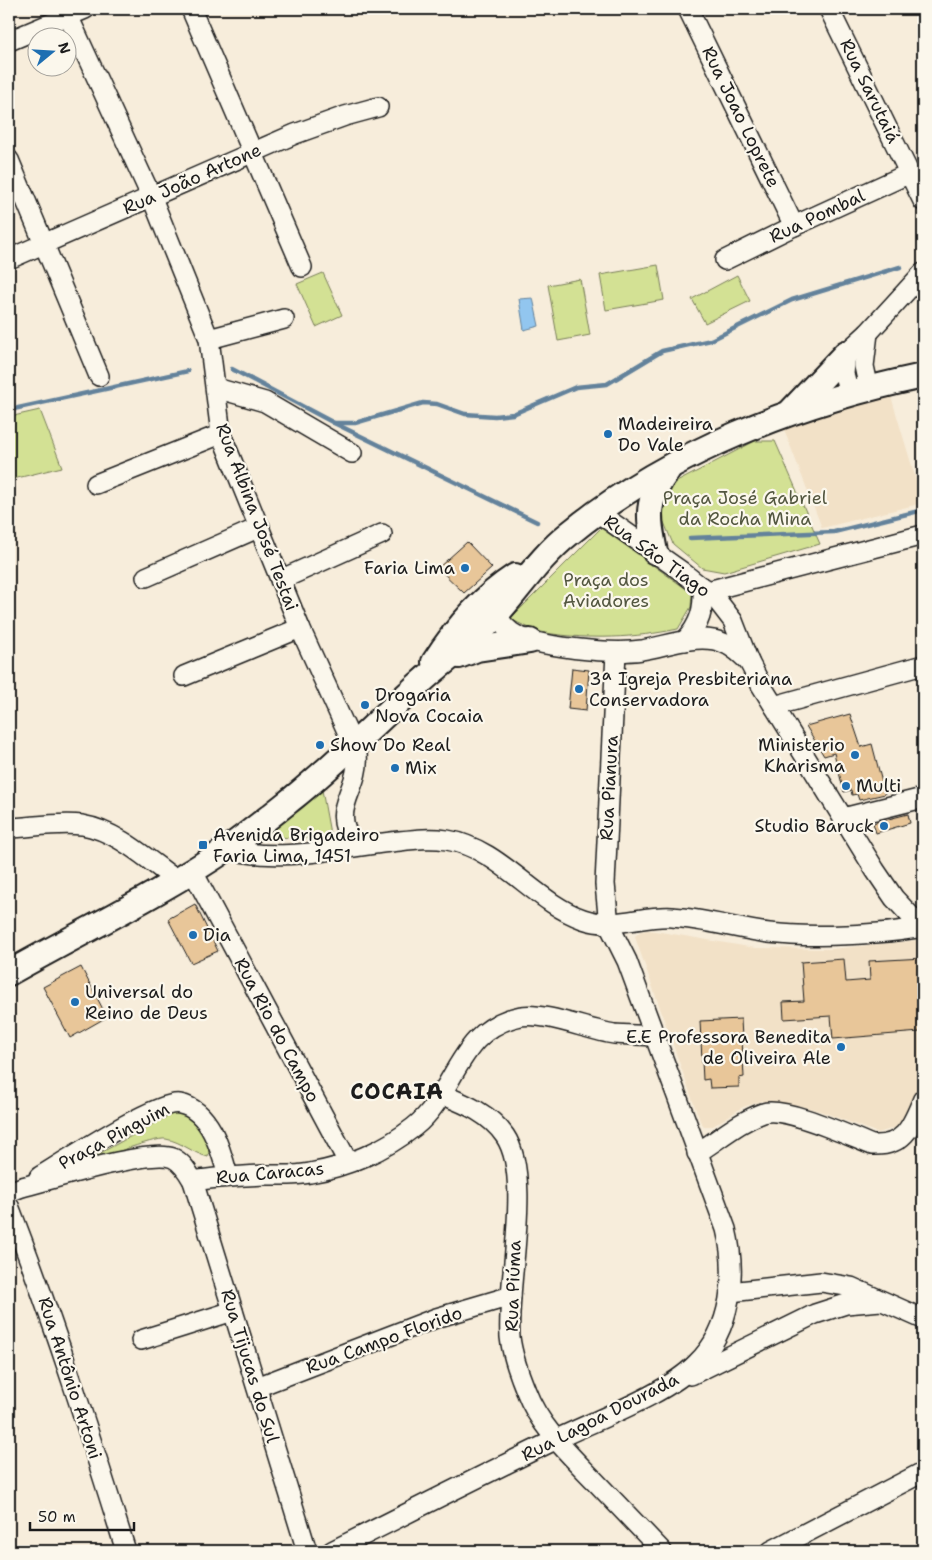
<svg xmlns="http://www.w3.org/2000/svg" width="932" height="1560" viewBox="0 0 932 1560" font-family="'Shantell Sans',sans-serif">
<rect width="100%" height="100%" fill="#f7eddb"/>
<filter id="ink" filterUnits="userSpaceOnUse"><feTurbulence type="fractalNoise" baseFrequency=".02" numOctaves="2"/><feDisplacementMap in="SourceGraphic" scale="10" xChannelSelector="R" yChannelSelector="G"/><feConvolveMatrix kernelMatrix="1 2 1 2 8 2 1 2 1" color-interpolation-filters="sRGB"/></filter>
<g filter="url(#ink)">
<g fill="#f2e1c7">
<polygon points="890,393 923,503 822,528 783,427"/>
<polygon points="649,930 755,948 832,949 920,940 923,942 923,1072 905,1116 897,1127 878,1133 820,1111 793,1104 762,1101 743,1107 713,1126 704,1126 700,1121 637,943 635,936 641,931"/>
</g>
<g fill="#d3e194" stroke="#787e58">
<polygon points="658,265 664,300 606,310 600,275"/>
<polygon points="323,273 342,315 316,327 297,284"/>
<polygon points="737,275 750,301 705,323 692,299"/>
<polygon points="580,279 590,335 558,341 548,285"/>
<polygon points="40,410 62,467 9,480 9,417"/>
<polygon points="755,441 775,441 820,544 724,572 702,568 673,544 658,508 671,485"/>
<path d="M 601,528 L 692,593 L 691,607 L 678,629 C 635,638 590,640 546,633 C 534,631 521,624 510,619 Z"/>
<polygon points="322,790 331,839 266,837 277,824"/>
<path d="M 182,1108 C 197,1123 212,1134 208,1157 C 192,1153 182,1142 166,1139 C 154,1137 93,1161 77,1166 Z"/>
</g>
<polygon fill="#92c6ef" stroke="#63829b" points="533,298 539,326 524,330 519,299"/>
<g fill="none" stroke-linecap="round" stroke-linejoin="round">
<g stroke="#63829b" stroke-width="4.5">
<polyline points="232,369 334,423 537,522"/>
<polyline points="9,410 188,371"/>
<polyline points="334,423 355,423 423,403 437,404 465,414 495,416 513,414 576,387 607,384 662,351 711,340 792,300 900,267"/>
<polyline points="690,538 834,532 923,510"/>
</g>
</g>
<g fill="#e8c699" stroke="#1c1c1c">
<polygon points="467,542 492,568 464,593 438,568"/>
<polygon points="572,668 589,670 586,711 568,709"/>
<polygon points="850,714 861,747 872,744 885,794 859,800 857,794 852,795 851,790 844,792 834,753 824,756 806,726"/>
<polygon points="908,814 910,823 876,833 873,823"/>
<polygon points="195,904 218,951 191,963 168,919"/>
<polygon points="923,958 923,1000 918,1000 920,1032 833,1039 831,1016 784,1019 783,1002 804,1001 801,962 844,959 846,982 870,980 869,961"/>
<polygon points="81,967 107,1017 70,1038 43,987"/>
<polygon points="741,1019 744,1077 739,1078 739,1087 710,1088 709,1079 703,1080 700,1021"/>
</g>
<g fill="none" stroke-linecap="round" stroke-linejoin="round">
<g stroke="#1c1c1c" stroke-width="22">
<g id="minor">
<path d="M 65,9 L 152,198 L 209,339 L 221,434 L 300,628 L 357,753 C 361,792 326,807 355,846"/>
<polyline points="191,9 302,267"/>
<polyline points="688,9 794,226"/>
<polyline points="829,9 923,201"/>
<polyline points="9,41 85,9"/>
<polyline points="9,160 99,376"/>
<polyline points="9,259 295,134 345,116 378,107"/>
<polyline points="725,260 794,226 910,173"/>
<polyline points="868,333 864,366 869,389"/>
<polyline points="209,339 284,319"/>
<polyline points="216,388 265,402 352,453"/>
<polyline points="849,395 844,374 846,353 868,333 923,273"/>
<polyline points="96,484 221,434"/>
<polyline points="597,512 681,571 716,599 733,621 749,662 761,685 875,870 894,898 923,929"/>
<polyline points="146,577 260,527"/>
<polyline points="280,580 382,534"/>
<polyline points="708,591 923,535"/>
<path d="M 492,604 C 495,614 502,625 511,632 C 534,648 614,654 642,650 C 666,646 690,636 714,640 C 729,643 739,652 749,662"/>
<path d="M 685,641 C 700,624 704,610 703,587"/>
<polyline points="184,676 300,628"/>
<polyline points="774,706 923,665"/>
<polyline points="843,818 923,798"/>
<path d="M 9,828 C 32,827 59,822 82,825 C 118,831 148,860 176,880"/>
<path d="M 227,849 C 281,863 336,848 391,842 C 410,840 428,837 447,840 C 500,848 534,902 583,919 C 615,930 641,915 672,917 C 705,919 737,929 769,933 C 811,938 882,935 923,927"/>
<polyline points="192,870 348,1162"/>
<path d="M 443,1095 C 466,1104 490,1114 505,1136 C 533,1177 506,1285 510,1337 C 512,1355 519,1374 526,1391 C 539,1426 569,1454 594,1480 C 617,1504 640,1528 662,1551"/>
<path d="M 697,1153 C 718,1140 740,1121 763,1113 C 785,1106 849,1136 872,1145 C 905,1147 912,1125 923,1099"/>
<path d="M 39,1177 C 62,1163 159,1099 180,1104 C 210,1110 221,1150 228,1176"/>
<path d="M 193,1181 C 217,1177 241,1176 265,1175 C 280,1175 296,1176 310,1173 C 347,1167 385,1150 414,1127 C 457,1093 456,1029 521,1016 C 545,1012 588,1030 614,1034 C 628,1035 642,1035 656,1036"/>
<path d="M 9,1192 L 22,1187 C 50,1180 150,1148 173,1158 C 182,1162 188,1172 193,1181 L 307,1551"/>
<path d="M 9,1206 C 53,1319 90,1435 126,1551"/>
<polyline points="730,1292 821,1282 851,1287 923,1319"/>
<polyline points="141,1340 233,1311"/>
<polyline points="691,1375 815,1314 846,1304 881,1301"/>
<polyline points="257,1387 436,1318 511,1296"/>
<path d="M 332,1551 C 406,1514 480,1476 555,1440 C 597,1419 666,1395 697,1363 C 732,1329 737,1274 726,1229 L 627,961 L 609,925 L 605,884 L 616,652"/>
<polyline points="771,1551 923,1472"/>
</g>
</g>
<g stroke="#1c1c1c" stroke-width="28">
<g id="major">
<polyline points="791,411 846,353"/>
<path d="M 655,552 C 648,516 645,501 668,470"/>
<polyline points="459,656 477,649 530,641"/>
<path d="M 434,662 C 455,629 481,598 515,576"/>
<path d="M 9,973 C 83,931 161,894 231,846 C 252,831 273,814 293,798 C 338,762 378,720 421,682 C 442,663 464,648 484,628 C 515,597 536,560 570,533 C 669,452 799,402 923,376"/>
</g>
</g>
<use href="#minor" stroke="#fbf7ec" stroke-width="19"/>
<use href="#major" stroke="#fbf7ec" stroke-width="24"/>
</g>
</g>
<g fill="#1f6fb2" stroke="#fbf7ec" stroke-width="2">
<circle cx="608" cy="434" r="5"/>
<circle cx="465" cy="568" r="5"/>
<circle cx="579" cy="689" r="5"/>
<circle cx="365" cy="705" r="5"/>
<circle cx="320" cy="745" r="5"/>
<circle cx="855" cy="755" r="5"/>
<circle cx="395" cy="768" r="5"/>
<circle cx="846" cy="786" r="5"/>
<circle cx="884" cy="826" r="5"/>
<rect x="198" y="840" width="10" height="10" rx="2.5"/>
<circle cx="193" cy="935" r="5"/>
<circle cx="75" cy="1002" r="5"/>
<circle cx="841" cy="1047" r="5"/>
</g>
<g text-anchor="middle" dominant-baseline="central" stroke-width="4.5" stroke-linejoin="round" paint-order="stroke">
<g font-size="18" fill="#1c1c1c" stroke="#fbf7ec">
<text transform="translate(870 91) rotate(64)">Rua Sarutaiá</text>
<text transform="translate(741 117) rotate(64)">Rua Joao Loprete</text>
<text transform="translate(192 179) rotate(-24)">Rua João Artone</text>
<text transform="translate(817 216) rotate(-25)">Rua Pombal</text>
<text transform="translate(257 517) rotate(69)">Rua Albina José Testai</text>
<text transform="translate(657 556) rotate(36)">Rua São Tiago</text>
<text transform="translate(609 788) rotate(-87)">Rua Pianura</text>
<text transform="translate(277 1030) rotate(62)">Rua Rio do Campo</text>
<text transform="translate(114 1136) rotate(-28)">Praça Pinguim</text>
<text transform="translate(270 1173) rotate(-5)">Rua Caracas</text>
<text transform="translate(513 1286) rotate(-88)">Rua Piúma</text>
<text transform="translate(384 1340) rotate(-20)">Rua Campo Florido</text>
<text transform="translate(250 1366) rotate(73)">Rua Tijucas do Sul</text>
<text transform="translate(70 1378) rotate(72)">Rua Antônio Artoni</text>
<text transform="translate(600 1417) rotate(-27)">Rua Lagoa Dourada</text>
</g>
<g font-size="18" fill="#1c1c1c" stroke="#fbf7ec" text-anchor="start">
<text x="618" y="424">Madeireira<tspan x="618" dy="21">Do Vale</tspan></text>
<text x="455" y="568" text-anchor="end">Faria Lima</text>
<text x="589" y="679">3ª Igreja Presbiteriana<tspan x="589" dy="21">Conservadora</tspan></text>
<text x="375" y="695">Drogaria<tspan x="375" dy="21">Nova Cocaia</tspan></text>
<text x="330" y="745">Show Do Real</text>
<text x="845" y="745" text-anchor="end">Ministerio<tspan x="845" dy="21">Kharisma</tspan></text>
<text x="405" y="768">Mix</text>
<text x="856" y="786">Multi</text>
<text x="874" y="826" text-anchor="end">Studio Baruck</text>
<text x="213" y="835">Avenida Brigadeiro<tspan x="213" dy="21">Faria Lima, 1451</tspan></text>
<text x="203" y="935">Dia</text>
<text x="85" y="992">Universal do<tspan x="85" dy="21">Reino de Deus</tspan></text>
<text x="831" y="1037" text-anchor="end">E.E Professora Benedita<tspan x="831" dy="21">de Oliveira Ale</tspan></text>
</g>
<g font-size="18" fill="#535740" stroke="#fbf7ec">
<text x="745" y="498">Praça José Gabriel<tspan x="745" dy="21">da Rocha Mina</tspan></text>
<text x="606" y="580">Praça dos<tspan x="606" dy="21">Aviadores</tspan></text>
</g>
<g font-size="22" font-weight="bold" letter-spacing="1" fill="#1c1c1c" stroke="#fbf7ec">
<text x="397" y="1091">COCAIA</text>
</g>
</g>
<rect width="932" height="1560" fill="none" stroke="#fbf7ec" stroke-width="30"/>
<rect x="15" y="15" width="902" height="1530" fill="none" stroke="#1c1c1c" stroke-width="2" filter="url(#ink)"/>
<g transform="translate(52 52) rotate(72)"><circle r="24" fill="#fbf7ec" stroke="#a29f99"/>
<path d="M0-4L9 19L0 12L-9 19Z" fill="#1f6fb2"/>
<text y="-8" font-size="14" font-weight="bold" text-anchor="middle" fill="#1c1c1c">N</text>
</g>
<path d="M30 1522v8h104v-8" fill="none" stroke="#1c1c1c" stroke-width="2.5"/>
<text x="38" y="1522" font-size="15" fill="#1c1c1c" stroke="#fbf7ec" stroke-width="4" paint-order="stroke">50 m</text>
</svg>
